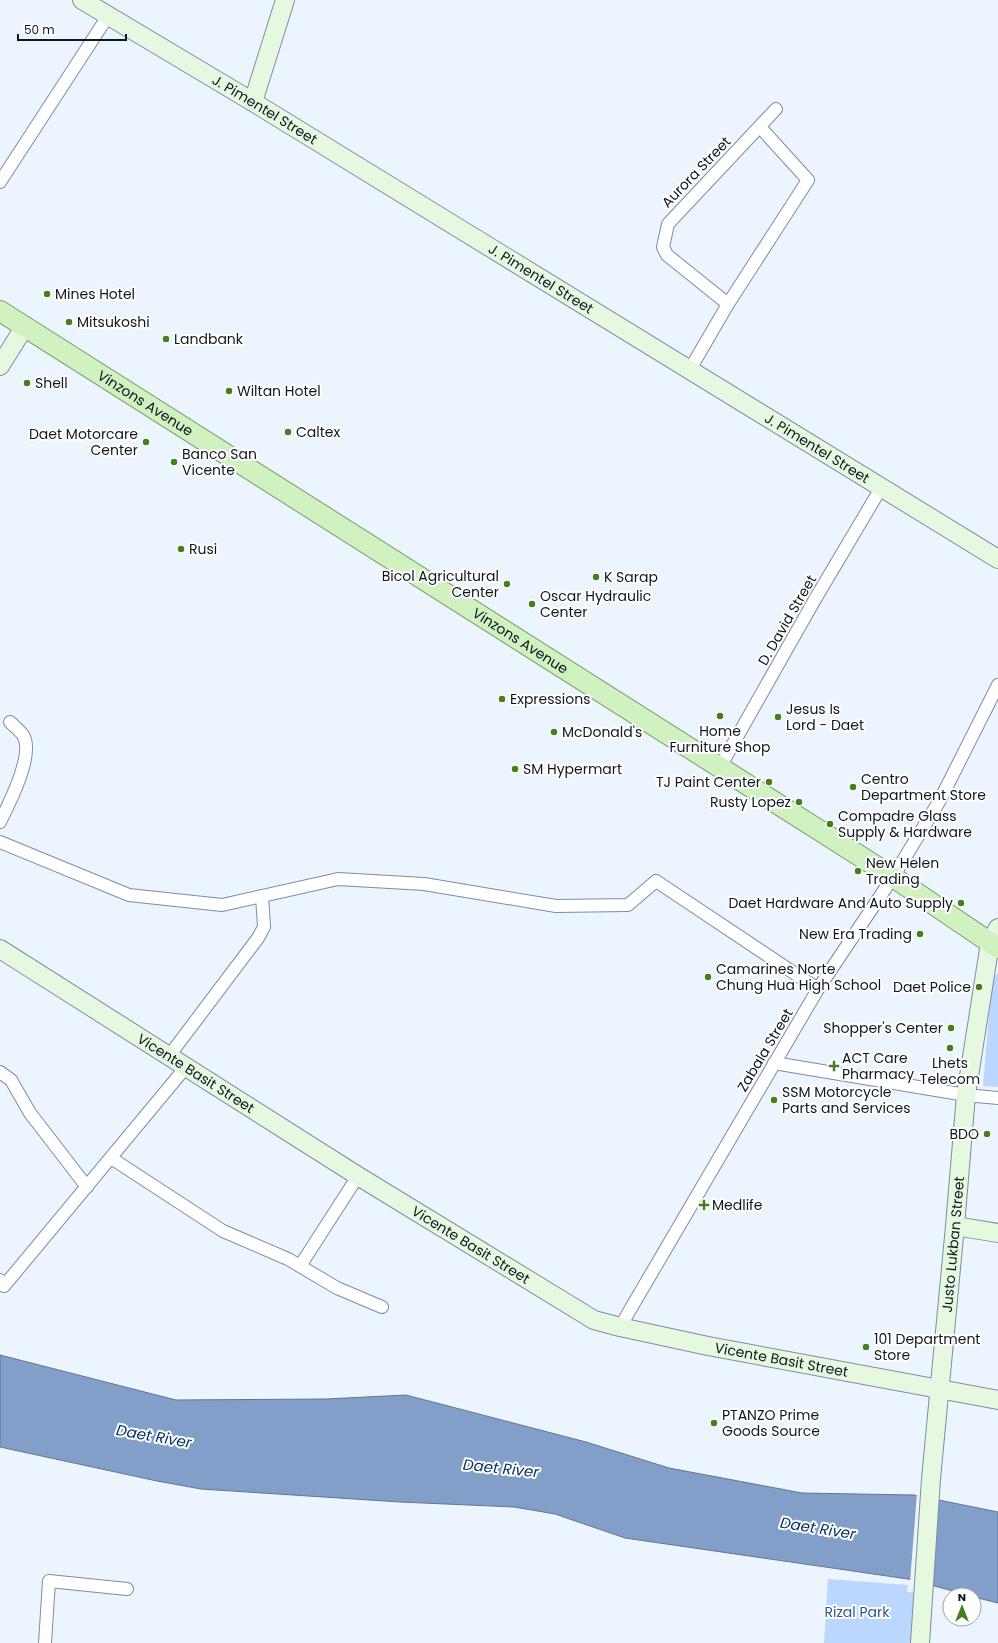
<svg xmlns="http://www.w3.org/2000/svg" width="998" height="1643" viewBox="0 0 998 1643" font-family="Poppins,sans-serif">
<rect width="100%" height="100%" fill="#ecf4fe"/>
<g fill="#bbd7fe">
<polygon points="998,973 998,1087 983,1086 992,978"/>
<polygon points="828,1579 908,1585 907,1592 920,1593 916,1643 824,1643"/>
</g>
<polygon fill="#819fc8" stroke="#5f7695" points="0,1355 176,1400 326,1399 406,1395 586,1442 669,1468 802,1493 914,1495 998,1512 998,1603 974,1597 974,1595 968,1595 908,1579 625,1538 555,1514 514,1507 400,1502 201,1489 157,1481 0,1447"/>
<polygon fill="#ecf4fe" points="917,1493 936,1497 929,1587 910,1582"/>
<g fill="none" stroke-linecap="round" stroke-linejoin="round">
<g stroke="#7c8da5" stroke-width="14">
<g id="street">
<polyline points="0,182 108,16"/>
<polyline points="728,304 808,180 760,127"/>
<polyline points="689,371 728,304 667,255 663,247 668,224 776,109"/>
<polyline points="720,767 814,601 881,488"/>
<path d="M 0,822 C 9,804 35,754 23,735 C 20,731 14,726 10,722"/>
<polyline points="0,842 129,895 222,905 338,879 424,884 556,906 628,905 656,881 818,989"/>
<polyline points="169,1056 258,938 264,927 262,896"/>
<polyline points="774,1063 966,1095 998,1098"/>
<polyline points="0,1072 11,1080 30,1113 87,1187"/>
<polyline points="111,1158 223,1231 288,1259 337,1288 382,1307"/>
<polyline points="300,1266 358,1176"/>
<polyline points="0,1280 4,1286 186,1067"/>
<polyline points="620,1327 818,989 893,877 940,800 998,685"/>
<polyline points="45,1643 49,1581 127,1589"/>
</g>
</g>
<g stroke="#7c8da5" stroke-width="20">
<g id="secondary">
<path id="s1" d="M 82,0 L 253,102 L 998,559"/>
<polyline points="253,102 285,0"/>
<polyline points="0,366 25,326"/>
<path id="s2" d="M 0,949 L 358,1176 L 594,1320 L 620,1327 L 708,1346 L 998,1400"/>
<polyline points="955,1226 998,1233"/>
<path id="s3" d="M 920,1643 L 931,1479 L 955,1226 L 966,1095 L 990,943 L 998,928"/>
</g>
</g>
<g stroke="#789e6c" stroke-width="22">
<g id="primary">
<path id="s4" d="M 0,311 L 893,877 L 998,948"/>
</g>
</g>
<use href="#street" stroke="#fff" stroke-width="12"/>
<use href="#secondary" stroke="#e7f8e0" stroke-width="18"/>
<use href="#primary" stroke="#d0f1c0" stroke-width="20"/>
</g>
<g fill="#437f1b" stroke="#fff" stroke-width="1.5">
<circle cx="47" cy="294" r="4"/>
<circle cx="69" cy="322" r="4"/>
<circle cx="166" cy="339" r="4"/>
<circle cx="27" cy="383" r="4"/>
<circle cx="229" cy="391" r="4"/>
<circle cx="288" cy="432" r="4"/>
<circle cx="146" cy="442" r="4"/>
<circle cx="174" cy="462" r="4"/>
<circle cx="181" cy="549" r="4"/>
<circle cx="596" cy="577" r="4"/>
<circle cx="507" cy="584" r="4"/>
<circle cx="532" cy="604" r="4"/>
<circle cx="502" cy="699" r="4"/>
<circle cx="720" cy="716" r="4"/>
<circle cx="778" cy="717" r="4"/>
<circle cx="554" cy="732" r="4"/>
<circle cx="515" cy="769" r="4"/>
<circle cx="769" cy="782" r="4"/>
<circle cx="853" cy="787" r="4"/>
<circle cx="799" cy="802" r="4"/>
<circle cx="830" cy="824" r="4"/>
<circle cx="858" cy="871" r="4"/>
<circle cx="961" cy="903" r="4"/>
<circle cx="920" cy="934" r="4"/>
<circle cx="708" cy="977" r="4"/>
<circle cx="979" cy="987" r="4"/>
<circle cx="951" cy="1028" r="4"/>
<circle cx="950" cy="1048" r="4"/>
<path d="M832 1060h4v4h4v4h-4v4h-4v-4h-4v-4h4z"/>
<circle cx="774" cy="1100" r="4"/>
<circle cx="987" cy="1134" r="4"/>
<path d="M702 1199h4v4h4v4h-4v4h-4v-4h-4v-4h4z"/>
<circle cx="866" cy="1347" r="4"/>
<circle cx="714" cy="1423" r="4"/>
</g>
<g text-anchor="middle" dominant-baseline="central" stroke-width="4" stroke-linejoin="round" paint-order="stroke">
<g font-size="14" fill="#10171f" stroke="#fff">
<text stroke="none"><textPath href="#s1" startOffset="213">J. Pimentel Street</textPath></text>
<text transform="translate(696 172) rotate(-46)">Aurora Street</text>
<text stroke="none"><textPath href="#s1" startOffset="537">J. Pimentel Street</textPath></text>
<text stroke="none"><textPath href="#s4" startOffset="172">Vinzons Avenue</textPath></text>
<text stroke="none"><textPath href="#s1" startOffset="861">J. Pimentel Street</textPath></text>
<text transform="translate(787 620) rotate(-60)">D. David Street</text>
<text stroke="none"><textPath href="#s4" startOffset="616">Vinzons Avenue</textPath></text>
<text transform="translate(765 1050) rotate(-59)">Zabala Street</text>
<text stroke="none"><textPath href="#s2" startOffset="232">Vicente Basit Street</textPath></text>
<text stroke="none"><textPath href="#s3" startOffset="400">Justo Lukban Street</textPath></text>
<text stroke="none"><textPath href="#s2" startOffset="556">Vicente Basit Street</textPath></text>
<text stroke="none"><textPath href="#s2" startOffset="892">Vicente Basit Street</textPath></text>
</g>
<g font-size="14" fill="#10171f" stroke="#fff" text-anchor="start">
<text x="55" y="294">Mines Hotel</text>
<text x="77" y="322">Mitsukoshi</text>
<text x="174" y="339">Landbank</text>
<text x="35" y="383">Shell</text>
<text x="237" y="391">Wiltan Hotel</text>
<text x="296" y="432">Caltex</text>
<text x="138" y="434" text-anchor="end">Daet Motorcare<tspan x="138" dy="16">Center</tspan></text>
<text x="182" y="454">Banco San<tspan x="182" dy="16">Vicente</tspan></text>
<text x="189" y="549">Rusi</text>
<text x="499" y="576" text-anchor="end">Bicol Agricultural<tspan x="499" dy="16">Center</tspan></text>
<text x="604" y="577">K Sarap</text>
<text x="540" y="596">Oscar Hydraulic<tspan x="540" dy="16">Center</tspan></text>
<text x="510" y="699">Expressions</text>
<text x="786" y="709">Jesus Is<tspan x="786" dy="16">Lord - Daet</tspan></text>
<text x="720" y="731" text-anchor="middle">Home<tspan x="720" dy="16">Furniture Shop</tspan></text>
<text x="562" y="732">McDonald's</text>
<text x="523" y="769">SM Hypermart</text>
<text x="861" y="779">Centro<tspan x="861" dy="16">Department Store</tspan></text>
<text x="761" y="782" text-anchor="end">TJ Paint Center</text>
<text x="791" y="802" text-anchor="end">Rusty Lopez</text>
<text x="838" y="816">Compadre Glass<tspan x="838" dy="16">Supply &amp; Hardware</tspan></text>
<text x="866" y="863">New Helen<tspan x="866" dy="16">Trading</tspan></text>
<text x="953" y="903" text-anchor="end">Daet Hardware And Auto Supply</text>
<text x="912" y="934" text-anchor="end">New Era Trading</text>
<text x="716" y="969">Camarines Norte<tspan x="716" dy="16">Chung Hua High School</tspan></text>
<text x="971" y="987" text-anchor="end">Daet Police</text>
<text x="943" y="1028" text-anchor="end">Shopper's Center</text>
<text x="842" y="1058">ACT Care<tspan x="842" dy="16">Pharmacy</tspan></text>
<text x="950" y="1063" text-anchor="middle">Lhets<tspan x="950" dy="16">Telecom</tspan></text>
<text x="782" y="1092">SSM Motorcycle<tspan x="782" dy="16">Parts and Services</tspan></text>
<text x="979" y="1134" text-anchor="end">BDO</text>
<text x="712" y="1205">Medlife</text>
<text x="874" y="1339">101 Department<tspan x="874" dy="16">Store</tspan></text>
<text x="722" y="1415">PTANZO Prime<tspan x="722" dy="16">Goods Source</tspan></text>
</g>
<g font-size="14" fill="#30588e" stroke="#fff">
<text x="857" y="1612">Rizal Park</text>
</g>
<g font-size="15" font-style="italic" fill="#0a3265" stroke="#fff">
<text transform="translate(154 1436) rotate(10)">Daet River</text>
<text transform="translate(501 1468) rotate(6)">Daet River</text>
<text transform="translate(818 1528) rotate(9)">Daet River</text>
</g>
</g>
<g transform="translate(962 1607)"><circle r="19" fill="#ffffff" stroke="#9fa2a5"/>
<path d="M0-3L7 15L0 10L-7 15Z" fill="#437f1b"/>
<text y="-6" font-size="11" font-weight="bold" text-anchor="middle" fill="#10171f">N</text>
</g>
<path d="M18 34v6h108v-6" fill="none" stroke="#10171f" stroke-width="2"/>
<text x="24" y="34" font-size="12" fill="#10171f" stroke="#ffffff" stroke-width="3" paint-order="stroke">50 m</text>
</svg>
